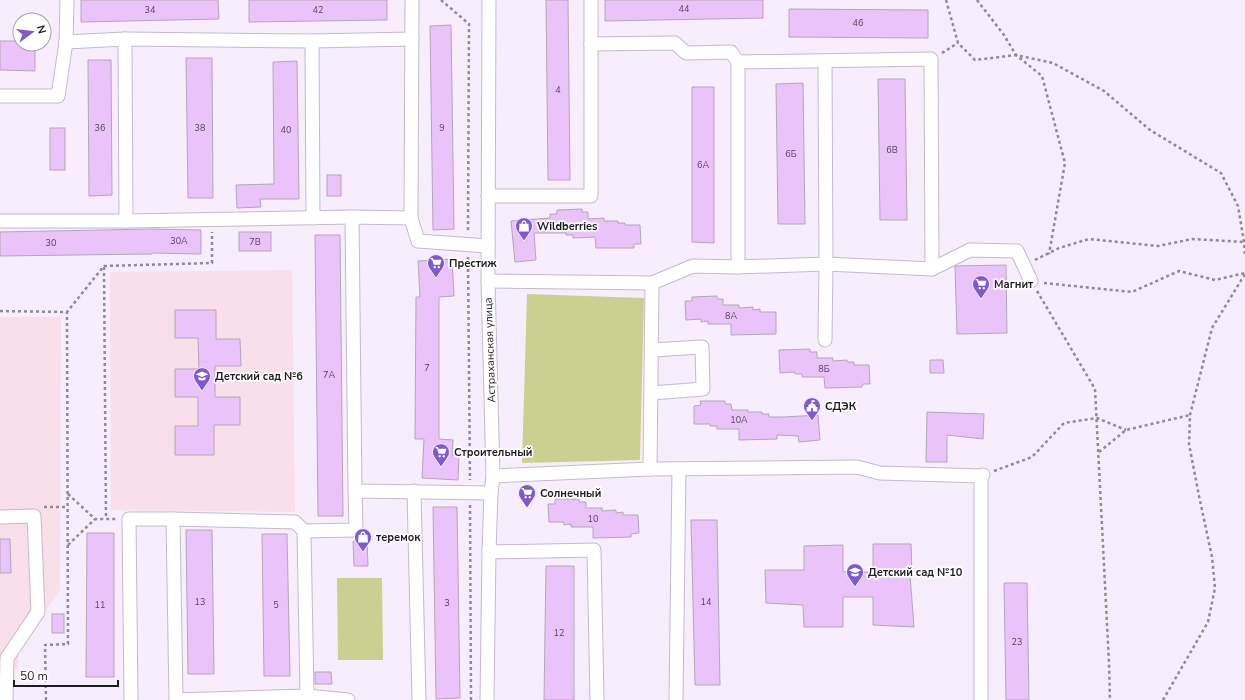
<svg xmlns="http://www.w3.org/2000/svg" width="1245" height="700" viewBox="0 0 1245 700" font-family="'Nunito Sans',sans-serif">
<rect width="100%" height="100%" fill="#f7edfc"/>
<g fill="#f8dfe9">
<polygon points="292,270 295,512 111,510 110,272"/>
<polygon points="0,317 61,317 60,590 19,649 18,669 0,669"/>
</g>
<g fill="#cbd090">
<polygon points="527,294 644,298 640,460 522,463"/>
<polygon points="337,578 382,578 383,660 338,660"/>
</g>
<g fill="#eac3fb" stroke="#b1a7b6">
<polygon points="81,0 218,0 219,19 81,22"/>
<polygon points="249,0 387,0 387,20 249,22"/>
<polygon points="546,0 568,0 570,180 548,180"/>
<polygon points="605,0 763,0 763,18 605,21"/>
<polygon points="789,9 928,10 928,38 789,37"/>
<polygon points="451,25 454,229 433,230 430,26"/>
<polygon points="0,41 20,41 20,44 35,44 35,71 0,70"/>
<polygon points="186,58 212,58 213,198 188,198"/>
<polygon points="88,60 111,60 112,195 89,196"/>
<polygon points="297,61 299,199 260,199 261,207 237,208 236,185 274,184 273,62"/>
<polygon points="878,79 905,79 907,220 880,220"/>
<polygon points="803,83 805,224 778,224 776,84"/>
<polygon points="692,87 714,87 714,243 692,242"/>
<rect x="50" y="128" width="15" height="42"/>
<rect x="327" y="175" width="14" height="21"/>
<polygon points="582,209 582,212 588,212 588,219 604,218 604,221 618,221 618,223 625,223 625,225 640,225 641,244 634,244 634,248 596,248 595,237 573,238 573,235 566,235 566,233 534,233 536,260 515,262 511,221 550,218 550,214 557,214 557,210"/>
<polygon points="152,229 201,230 201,254 152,253 152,254 0,256 0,232"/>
<rect x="239" y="232" width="32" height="19"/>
<polygon points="315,235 340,235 343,516 318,516"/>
<polygon points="452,259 454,296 439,297 439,439 453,440 452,455 459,455 458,480 422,478 424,439 415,439 416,297 420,297 418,261"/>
<polygon points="1006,265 1007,333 957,334 955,266"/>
<polygon points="717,296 717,299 723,299 723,305 739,305 739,308 753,307 753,310 760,309 760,312 776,312 776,334 731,335 731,324 708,324 708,321 701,322 701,319 686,320 685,301 692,301 692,297"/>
<polygon points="175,310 216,310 216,339 240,339 241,366 215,366 215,397 240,397 240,425 214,425 214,455 175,455 175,426 198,426 198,397 175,397 175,369 199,369 198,338 175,338"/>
<polygon points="810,349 810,352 817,352 817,358 833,358 833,361 847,360 847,362 854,362 854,365 869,365 870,384 863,384 862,387 825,388 824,377 802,377 802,374 795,374 795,372 780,373 779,350"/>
<polygon points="930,360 943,360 944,373 930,373"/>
<polygon points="700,401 725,401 725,404 731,404 732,410 748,410 748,412 762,412 762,414 769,414 769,417 784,417 818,415 820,440 799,442 798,436 777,435 777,439 739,440 739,429 717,429 717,426 710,426 710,424 694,424 694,406 701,405"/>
<polygon points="927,412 984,414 983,439 947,435 947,462 926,462"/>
<polygon points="555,499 579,499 579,502 586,502 586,508 602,508 602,511 616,510 616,513 623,512 623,515 638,515 639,533 631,534 631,537 593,538 593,527 571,527 571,524 564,525 564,522 549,522 548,504 555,504"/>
<polygon points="433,507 457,507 460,698 436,699"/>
<polygon points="691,520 717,520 720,685 695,685"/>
<polygon points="186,530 212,530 214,674 188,674"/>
<polygon points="87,533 114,533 114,677 86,677"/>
<polygon points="262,534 287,534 290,676 264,676"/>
<polygon points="0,539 10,539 11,573 0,573"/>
<polygon points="353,541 367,541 368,566 354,566"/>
<polygon points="873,544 911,544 912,575 910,575 914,627 873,625 873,597 843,597 843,627 804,627 803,605 766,603 765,570 804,570 804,546 843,545 843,572 873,572"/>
<polygon points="546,566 574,566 574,700 544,700"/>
<polygon points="1004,583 1027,583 1029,700 1006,700"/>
<rect x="52" y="614" width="12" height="19"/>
<polygon points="315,672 331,672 332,684 315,684"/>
</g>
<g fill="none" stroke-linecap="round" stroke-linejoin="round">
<g stroke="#c4bac9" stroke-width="15">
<g id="minor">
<polyline points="125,39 126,221"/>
<polyline points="312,41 313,218"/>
<polyline points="66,42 125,39 312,41 412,39"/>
<polyline points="825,61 826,264 825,340"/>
<polyline points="738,62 738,267"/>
<polyline points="0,96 58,96 66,42 67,0"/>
<polyline points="488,196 591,196 591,44"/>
<polyline points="411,218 412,0"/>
<polyline points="0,221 126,221 352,217"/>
<polyline points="932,269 970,250 1017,251 1031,281"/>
<polyline points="488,281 652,283 693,266 738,267 826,264 932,269 931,59 738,62 731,52 686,53 675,43 591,44 591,0"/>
<polyline points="652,393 703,389 702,347 652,350"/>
<polyline points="650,469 652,283"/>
<polyline points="493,476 650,469 857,467 880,473 981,476"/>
<polyline points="355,491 352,217 411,218 418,241 488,246"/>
<polyline points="414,491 419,700"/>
<polyline points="0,517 34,516 38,612 7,658 6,700"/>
<polyline points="173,519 295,522 304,531"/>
<polyline points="489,552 594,550 597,700"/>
<polyline points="307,696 348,700"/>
<polyline points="131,700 129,519 173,519 176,700 307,696 304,531 356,530 355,491 491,493"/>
<polyline points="487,700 489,552 491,493 493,476 488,281 489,0"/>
<polyline points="676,700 679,469"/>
<polyline points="981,700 981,476 983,475"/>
</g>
</g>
<g stroke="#908a94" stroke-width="2.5" stroke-dasharray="3 3" stroke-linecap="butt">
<polyline points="441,0 469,24 468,232"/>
<polyline points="946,0 958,43 975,60 1016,55 1053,63 1104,91 1150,130 1221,173 1238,206 1244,242 1245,256"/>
<polyline points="977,0 1004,35 1016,55 1042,76 1065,163 1049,254"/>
<polyline points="942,53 958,43"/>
<polyline points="468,257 470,480"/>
<polyline points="1035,260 1059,248 1089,239 1158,246 1192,239 1244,242"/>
<polyline points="104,267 106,519"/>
<polyline points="1044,283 1132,292 1179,271 1215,280 1245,273"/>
<polyline points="1037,291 1095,389 1109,663 1110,700"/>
<polyline points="0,311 67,312 104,266 212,263 212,232"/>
<polyline points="1099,452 1126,430 1190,415"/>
<polyline points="994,471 1032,457 1064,423 1097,418 1126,430"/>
<polyline points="68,494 95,519 117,519"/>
<polyline points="470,505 471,700"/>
<polyline points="44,507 67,507"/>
<polyline points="68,545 95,519"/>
<polyline points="46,700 45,645 68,644 67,312"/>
<polyline points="1163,700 1208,622 1215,588 1212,557 1199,496 1189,444 1190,415 1212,328 1245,274"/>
</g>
<use href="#minor" stroke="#fff" stroke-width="13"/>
</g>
<defs>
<g id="shop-pin" transform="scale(0.9)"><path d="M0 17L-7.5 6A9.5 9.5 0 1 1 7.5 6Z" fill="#7f58d2" stroke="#fff"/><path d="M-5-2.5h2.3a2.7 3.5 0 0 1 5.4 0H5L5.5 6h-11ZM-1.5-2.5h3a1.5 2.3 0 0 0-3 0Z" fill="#fff"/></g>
<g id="supermarket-pin" transform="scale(0.9)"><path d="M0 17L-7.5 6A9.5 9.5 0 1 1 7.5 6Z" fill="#7f58d2" stroke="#fff"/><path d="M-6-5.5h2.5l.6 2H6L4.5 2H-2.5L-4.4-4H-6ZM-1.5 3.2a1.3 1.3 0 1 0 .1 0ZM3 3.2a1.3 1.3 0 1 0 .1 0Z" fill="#fff"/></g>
<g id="school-pin" transform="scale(0.9)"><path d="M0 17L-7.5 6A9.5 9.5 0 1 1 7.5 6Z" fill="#7f58d2" stroke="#fff"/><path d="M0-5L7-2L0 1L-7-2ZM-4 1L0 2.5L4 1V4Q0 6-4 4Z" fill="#fff"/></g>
<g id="civic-pin" transform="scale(0.9)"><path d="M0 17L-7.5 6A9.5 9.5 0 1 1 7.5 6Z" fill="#7f58d2" stroke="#fff"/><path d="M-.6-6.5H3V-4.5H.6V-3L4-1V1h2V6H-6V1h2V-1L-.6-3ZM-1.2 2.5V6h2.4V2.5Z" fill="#fff"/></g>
</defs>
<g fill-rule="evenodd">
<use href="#shop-pin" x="524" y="226"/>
<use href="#supermarket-pin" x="436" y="263"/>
<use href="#supermarket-pin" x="981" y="284"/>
<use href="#school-pin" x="202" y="376"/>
<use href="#civic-pin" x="812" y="406"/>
<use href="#supermarket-pin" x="441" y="452"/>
<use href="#supermarket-pin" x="527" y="493"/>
<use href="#shop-pin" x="363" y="537"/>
<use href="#school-pin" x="855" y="572"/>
</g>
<g text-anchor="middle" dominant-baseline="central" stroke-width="3.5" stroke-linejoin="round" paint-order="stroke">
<g font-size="9" fill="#524658">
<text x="684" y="9">44</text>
<text x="150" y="10">34</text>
<text x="318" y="10">42</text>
<text x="858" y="23">46</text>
<text x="558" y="90">4</text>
<text x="100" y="128">36</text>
<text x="200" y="128">38</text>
<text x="442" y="128">9</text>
<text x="286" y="130">40</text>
<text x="892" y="150">6В</text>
<text x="791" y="154">6Б</text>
<text x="703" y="165">6А</text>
<text x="179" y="241">30А</text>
<text x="255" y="242">7В</text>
<text x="51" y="243">30</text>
<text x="731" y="316">8А</text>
<text x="427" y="368">7</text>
<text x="824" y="369">8Б</text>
<text x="329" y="375">7А</text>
<text x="739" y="420">10А</text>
<text x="593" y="519">10</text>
<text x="200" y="602">13</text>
<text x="706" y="602">14</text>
<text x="447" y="603">3</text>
<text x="100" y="605">11</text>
<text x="276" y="605">5</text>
<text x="559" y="633">12</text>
<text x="1017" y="642">23</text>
</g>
<g font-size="11" font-weight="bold" fill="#1f1c21" stroke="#fff" text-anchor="start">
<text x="537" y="226">Wildberries</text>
<text x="449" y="263">Престиж</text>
<text x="994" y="284">Магнит</text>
<text x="215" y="376">Детский сад №6</text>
<text x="825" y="406">СДЭК</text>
<text x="454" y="452">Строительный</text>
<text x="540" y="493">Солнечный</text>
<text x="376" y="537">теремок</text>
<text x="868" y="572">Детский сад №10</text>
</g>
<g font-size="11" fill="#1f1c21" stroke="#fff">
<text transform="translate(490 350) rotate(-92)">Астраханская улица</text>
</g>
</g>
<g transform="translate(32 32) rotate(75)"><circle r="19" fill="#ffffff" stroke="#a5a4a6"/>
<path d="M0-3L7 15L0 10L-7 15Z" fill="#7f58d2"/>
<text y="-6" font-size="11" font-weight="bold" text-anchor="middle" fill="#1f1c21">N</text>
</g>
<path d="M14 680v6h104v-6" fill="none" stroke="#1f1c21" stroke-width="2"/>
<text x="20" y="680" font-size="12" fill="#1f1c21" stroke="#ffffff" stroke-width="3" paint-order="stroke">50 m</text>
</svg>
